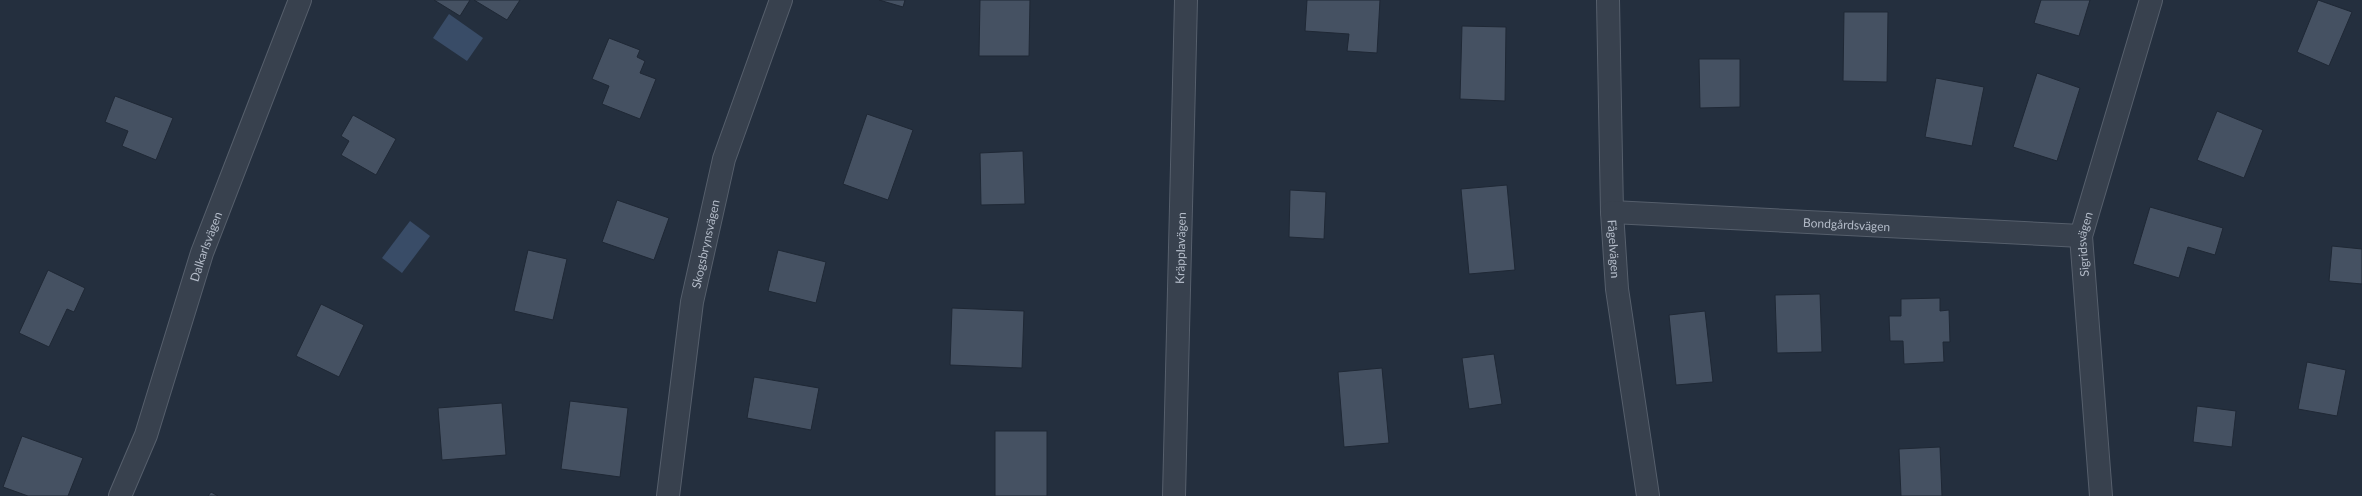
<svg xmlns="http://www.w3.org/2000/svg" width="2362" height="496" viewBox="0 0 2362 496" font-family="Lato,sans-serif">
<rect width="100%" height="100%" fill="#242f3e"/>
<g fill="#394c67">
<polygon points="449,14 483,38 467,61 433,38"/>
<polygon points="410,221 430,236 402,273 382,258"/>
</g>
<g fill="#455162" stroke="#1f2835">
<polygon points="434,0 470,0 460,16"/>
<polygon points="474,0 520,0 507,20"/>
<polygon points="879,0 905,0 903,7"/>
<polygon points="980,0 1030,0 1029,56 979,56"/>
<polygon points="1307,0 1380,0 1377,53 1347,51 1349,34 1305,31"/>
<polygon points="2041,0 2090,0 2079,36 2034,23"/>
<polygon points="2318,0 2352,12 2329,66 2297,52"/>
<polygon points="1844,12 1888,12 1887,82 1843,81"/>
<polygon points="1462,26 1506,27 1505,101 1460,99"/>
<polygon points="609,38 640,50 637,57 645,61 640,73 656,79 640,119 602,104 609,86 592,79"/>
<polygon points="1699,59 1740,59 1740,107 1700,108"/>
<polygon points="2037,73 2080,88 2057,161 2013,147"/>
<polygon points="1936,78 1984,87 1972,146 1925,137"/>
<polygon points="115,96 173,118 156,160 122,146 128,131 105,122"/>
<polygon points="2217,111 2263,130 2244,178 2197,160"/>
<polygon points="867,114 913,130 888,200 843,184"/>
<polygon points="353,115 396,139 376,175 341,155 349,141 341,136"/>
<polygon points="1023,151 1025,204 981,205 980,153"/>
<polygon points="1507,185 1515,270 1469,274 1461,189"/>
<polygon points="1290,190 1326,192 1324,239 1289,237"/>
<polygon points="617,200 669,218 654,260 602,242"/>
<polygon points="2150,207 2223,228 2215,255 2188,247 2179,278 2133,264"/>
<polygon points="2332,246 2362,249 2362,284 2329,281"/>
<polygon points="528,250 567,259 553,320 514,311"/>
<polygon points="778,250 826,262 816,303 768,291"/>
<polygon points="48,270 85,288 74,312 67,309 49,347 19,333"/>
<polygon points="1820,294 1822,352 1777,353 1775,295"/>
<polygon points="1940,298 1940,311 1949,310 1950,342 1943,342 1944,362 1904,364 1903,341 1890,341 1889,316 1901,316 1901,299"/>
<polygon points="321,304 364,325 339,377 296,356"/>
<polygon points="952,308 1024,311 1022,368 950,365"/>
<polygon points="1705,311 1713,382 1676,385 1669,315"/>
<polygon points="1494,354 1502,404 1469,409 1462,358"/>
<polygon points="2307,362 2346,370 2337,416 2298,409"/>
<polygon points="1382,368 1389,443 1344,447 1338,372"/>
<polygon points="754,377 819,388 811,430 747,418"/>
<polygon points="570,401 628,408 620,477 561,469"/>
<polygon points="502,403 506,455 442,460 438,408"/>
<polygon points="2197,406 2236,411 2232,447 2193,442"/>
<rect x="995" y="431" width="52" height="65"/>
<polygon points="22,436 83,458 68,496 28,496 3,487"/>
<polygon points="1940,447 1942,496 1901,496 1899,449"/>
<polygon points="211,492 218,496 208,496"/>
</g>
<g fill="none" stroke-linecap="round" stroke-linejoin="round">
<g stroke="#565f6c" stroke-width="24">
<g id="minor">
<path id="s1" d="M 1608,0 L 1612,212 L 1617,289 L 1648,496"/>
<path id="s2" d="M 1612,212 L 2081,236"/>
<path id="s3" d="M 120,496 L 146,435 L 202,253 L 300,0"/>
<path id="s4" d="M 668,496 L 692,302 L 724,159 L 781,0"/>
<path id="s5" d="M 1174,496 L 1186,0"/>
<path id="s6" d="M 2101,496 L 2081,236 L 2151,0"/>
</g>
</g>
<use href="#minor" stroke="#38414e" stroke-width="22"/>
</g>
<g text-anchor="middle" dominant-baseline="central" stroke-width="3" stroke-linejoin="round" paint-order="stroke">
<g font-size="12" fill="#b4bcc9" stroke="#1d2633">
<text stroke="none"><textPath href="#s2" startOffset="235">Bondgårdsvägen</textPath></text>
<text stroke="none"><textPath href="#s4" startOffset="255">Skogsbrynsvägen</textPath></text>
<text stroke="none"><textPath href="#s6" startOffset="253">Sigridsvägen</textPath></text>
<text stroke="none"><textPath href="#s3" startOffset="264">Dalkarlsvägen</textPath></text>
<text stroke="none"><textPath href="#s5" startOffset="248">Kräpplavägen</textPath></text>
<text stroke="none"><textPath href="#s1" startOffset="249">Fågelvägen</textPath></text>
</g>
</g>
</svg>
